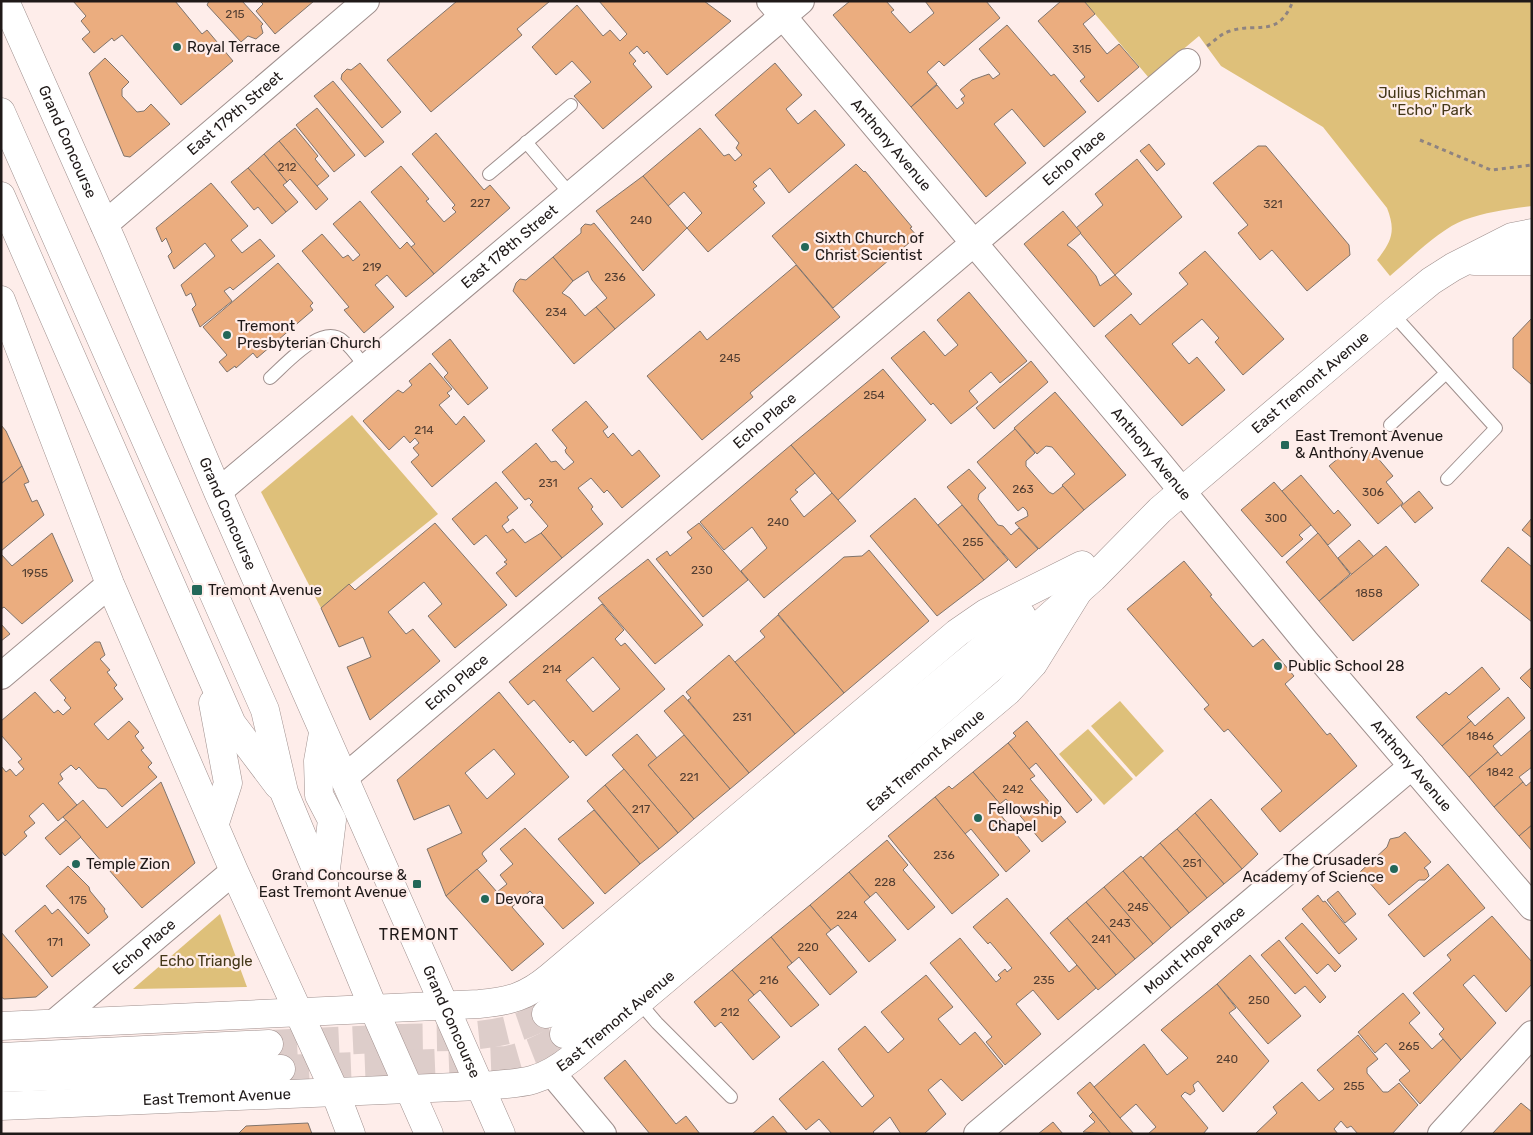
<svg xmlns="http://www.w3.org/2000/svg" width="1533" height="1135" viewBox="0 0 1533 1135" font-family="Rubik,sans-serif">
<rect width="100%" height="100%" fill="#feedea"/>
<g fill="#dec07a">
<path d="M 1084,1 L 1532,1 L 1532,206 C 1509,209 1486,212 1464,220 C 1440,229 1410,259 1390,276 L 1377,260 C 1392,241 1396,231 1387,208 L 1323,127 L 1221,66 L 1199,36 L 1149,78 Z"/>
<polygon points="352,415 438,514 321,608 261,492"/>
<polygon points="1120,701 1164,751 1136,777 1091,726"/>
<polygon points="1088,729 1133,779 1104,805 1059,754"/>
<polygon points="220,914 247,987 133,989"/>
</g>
<g fill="#ebad7f" stroke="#80746c" fill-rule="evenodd">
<polygon points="73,1 175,1 202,34 207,30 233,61 181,105 122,35 114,41 112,38 94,53 82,39 90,32 81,21 86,16"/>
<polygon points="209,1 242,1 263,24 261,26 263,33 256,39 248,36 241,42 207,5"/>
<polygon points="260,1 314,1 275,34 256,11 263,4"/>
<polygon points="457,1 550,1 517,29 522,35 431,112 387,60"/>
<polygon points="599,1 704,1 731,21 667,75 647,51 644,54 637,46 629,53 636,61 633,64 652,87 603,129 574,96 591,82 572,61 556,75 532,47 577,5 603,36 610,30 620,41 627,34"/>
<polygon points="850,1 886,1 894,10 891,12 910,33 934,13 925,1 986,1 1000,18 944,66 939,61 927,72 937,84 911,107 833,15"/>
<polygon points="1061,1 1084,1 1095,14 1083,24 1107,54 1119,44 1139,67 1098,102 1080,81 1085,77 1038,21"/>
<polygon points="1007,25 1051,76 1054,74 1086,112 1044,147 1012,109 994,124 1026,163 986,197 911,107 937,85 957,109 964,103 961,99 965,96 960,90 972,80 989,74 993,79 1000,74 979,49"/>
<polygon points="105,58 129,82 122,89 122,96 137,112 144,111 151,104 170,124 130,157 124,156 89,73"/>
<polygon points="360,63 401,112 382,128 341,79 342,74 347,69 351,70"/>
<polygon points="775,63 802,95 786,109 798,124 815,110 845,145 789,193 770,168 753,182 757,186 753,189 765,203 708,252 687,228 702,213 684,192 668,206 643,176 700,128 724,156 729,154 735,161 742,155 736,148 739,143 715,115"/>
<polygon points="333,81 384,142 365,157 314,96"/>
<polygon points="317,108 355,155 334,172 296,125"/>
<polygon points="295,128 318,156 315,159 329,176 317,186 279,141"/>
<polygon points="436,133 484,190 490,185 510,208 434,274 411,247 415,244 371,192 401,166 429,199 426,201 444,222 456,212 452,208 455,205 412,154"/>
<polygon points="279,141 328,199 316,210 290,179 287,182 264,154"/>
<polygon points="1149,144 1165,164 1157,171 1140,151"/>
<polygon points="1258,146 1266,146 1349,245 1350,255 1307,291 1272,250 1260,260 1238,233 1248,225 1213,183"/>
<polygon points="264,154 287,182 283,185 298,202 286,212 248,168"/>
<polygon points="1137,159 1182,217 1115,275 1076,228 1103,205 1095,194"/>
<polygon points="856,164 864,172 865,171 912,227 910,228 917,236 833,308 772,236"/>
<polygon points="248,168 286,212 272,224 258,207 254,210 231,182"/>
<polygon points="643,176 687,228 643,271 596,211"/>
<polygon points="211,183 248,226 231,240 242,253 260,239 275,256 233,290 230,287 224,291 232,301 200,327 192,309 196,305 191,293 186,296 181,285 215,256 205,243 174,269 168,256 172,252 166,238 162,242 156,228"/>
<polygon points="360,201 400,249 407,242 434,274 406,297 387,275 375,285 394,307 364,333 344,310 349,307 302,251 322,234 343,258 348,255 353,261 360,255 333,224"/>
<polygon points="1063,211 1081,233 1067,245 1075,251 1096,276 1100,286 1115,275 1132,294 1094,327 1024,244"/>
<polygon points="594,223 655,295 615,329 596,307 607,298 592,280 588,271 573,281 553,257 581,233 581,228 585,224 591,225"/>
<polygon points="1205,251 1284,339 1243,375 1215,342 1219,338 1202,319 1172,344 1189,364 1197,357 1225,390 1182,426 1105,336 1131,314 1140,325 1150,316 1188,284 1179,273"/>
<polygon points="553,257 573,281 562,293 570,298 585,316 596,307 615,329 574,364 513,291 516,283 520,279 526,280"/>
<polygon points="278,263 313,303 310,306 313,310 257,358 253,353 236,368 235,366 227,372 219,362 227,355 203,327"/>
<polygon points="796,265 840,317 750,393 753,397 702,440 647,376 700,331 707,340"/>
<polygon points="969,292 1027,361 1000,383 991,372 969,391 978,402 951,424 933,403 931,405 891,358 924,331 945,356 958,345 937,320"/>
<polygon points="1532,318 1532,385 1513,368 1513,338"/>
<polygon points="450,339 488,388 468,405 444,377 448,373 432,354"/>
<polygon points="1031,361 1048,382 994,429 976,408"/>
<polygon points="430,363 452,389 447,393 450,396 439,405 456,425 464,416 485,441 432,487 411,462 419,455 413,448 419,443 415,438 410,443 404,436 389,450 363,421 398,390 403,393 412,385 409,381"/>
<polygon points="883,369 926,420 838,500 791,445"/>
<polygon points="1055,392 1126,475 1084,510 1062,485 1075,474 1052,447 1046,446 1037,454 1014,428"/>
<polygon points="586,401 608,427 603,431 608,438 613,433 632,456 639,450 660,476 622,508 609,492 607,490 604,493 591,478 578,488 591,504 593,507 591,509 603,524 562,558 541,533 548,526 530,505 533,502 529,498 525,500 502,472 536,443 551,462 556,461 564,470 574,462 566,453 565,450 567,448 552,430"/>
<polygon points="1,425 6,431 22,466 1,484"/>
<polygon points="1015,429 1035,453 1026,461 1026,466 1049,492 1053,494 1063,486 1084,510 1039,549 1015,523 1028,516 1027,511 1023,507 1018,511 977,462"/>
<polygon points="791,445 815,473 795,490 798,492 790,499 804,517 832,493 856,521 764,598 741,571 767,548 752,527 724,550 700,522"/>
<polygon points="1352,447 1361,458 1369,451 1374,458 1376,456 1393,476 1386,482 1403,503 1378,524 1329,466"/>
<polygon points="22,466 29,482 24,484 32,502 37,500 44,515 1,551 1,484"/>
<polygon points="969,469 986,488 979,494 978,499 998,525 1003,526 1011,535 1019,528 1038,549 1016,568 947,487"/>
<polygon points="1301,475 1334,514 1338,510 1351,525 1328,545 1282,491"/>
<polygon points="496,482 518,508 507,517 509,520 502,526 507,533 513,529 525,543 541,533 562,558 516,597 496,573 507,564 504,562 507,560 486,535 474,545 452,519"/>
<polygon points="1274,482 1311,525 1299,535 1303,539 1282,557 1241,510"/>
<polygon points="1419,491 1433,508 1415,523 1401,506"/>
<polygon points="915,498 984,580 937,616 870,536"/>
<polygon points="962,505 1008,560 984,580 938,525"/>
<polygon points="1532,518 1532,538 1522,530"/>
<polygon points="435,523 507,605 455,648 428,616 442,604 424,582 388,612 406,634 413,629 440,661 370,720 347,667 371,657 363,637 339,647 321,608 349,584 355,590"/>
<polygon points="699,523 748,580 703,617 656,559 667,551 670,556 692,538 687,532"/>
<polygon points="52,533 73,581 22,624 4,607 1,609 1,554 12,566"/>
<polygon points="1318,533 1350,574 1319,601 1286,562"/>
<polygon points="1359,540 1374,557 1352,575 1338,558"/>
<polygon points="1386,546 1419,585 1353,641 1319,601"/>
<polygon points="1508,547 1532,567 1532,622 1481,581"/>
<polygon points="869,550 929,621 844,693 778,614 844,557 862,556"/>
<polygon points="648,559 703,625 655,664 598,598"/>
<polygon points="1184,561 1212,595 1210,596 1253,647 1263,639 1294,676 1285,684 1327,735 1330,733 1357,766 1280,832 1261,809 1282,791 1228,729 1224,732 1204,709 1209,705 1127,609"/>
<path d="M 602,604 L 624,630 L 615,639 L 621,646 L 625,643 L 665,689 L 586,756 L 573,740 L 570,743 L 534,700 L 528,705 L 509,682 ZM 593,657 L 620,689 L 593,712 L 566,680 Z"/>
<polygon points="778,615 844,693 795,734 735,662 765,637 760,631"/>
<polygon points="1,624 10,634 1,641"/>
<polygon points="95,642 100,642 105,655 100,659 110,670 107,672 117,685 114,688 123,699 94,724 108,740 129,721 139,732 135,736 144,748 141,750 152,763 148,767 157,777 122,807 106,789 98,788 79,767 76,770 71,765 60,774 63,779 58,783 77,805 58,821 43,803 29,816 35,823 24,832 27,836 5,856 1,851 1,766 6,772 10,769 16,776 24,769 18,762 22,759 1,735 1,721 35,692 54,713 58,710 63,715 71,708 64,700 66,698 50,680"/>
<polygon points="729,655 795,734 749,773 688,700 691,698 686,692"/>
<polygon points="1482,667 1500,689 1467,717 1471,721 1442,746 1416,717 1446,692 1449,695"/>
<polygon points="1532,667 1532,690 1520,678"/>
<path d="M 499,692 L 569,777 L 483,852 L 482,854 L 487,861 L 446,896 L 427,849 L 462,833 L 449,805 L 414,820 L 397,780 ZM 494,749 L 515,774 L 487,799 L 465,773 Z"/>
<polygon points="683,695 749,773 730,789 664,711"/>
<polygon points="1508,697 1525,718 1493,746 1498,752 1469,777 1442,746 1471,721 1475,726"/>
<polygon points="1027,721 1092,800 1077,813 1036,763 1029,769 1008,743 1016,736 1013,733"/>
<polygon points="1532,729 1532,767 1519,777 1523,782 1494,807 1469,777 1498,752 1501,756"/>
<polygon points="637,734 657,758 648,765 694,819 678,833 612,755"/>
<polygon points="684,735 730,789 694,819 648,765"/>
<polygon points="1008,743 1035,776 1030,779 1066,822 1042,842 1006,799 1000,804 973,772"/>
<polygon points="624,769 678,833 659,849 605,785"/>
<polygon points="973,772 1000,804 995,808 1030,851 1006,872 971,829 965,834 935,797 949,786 952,789"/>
<polygon points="1532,781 1532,825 1519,836 1494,807 1523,782 1526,786"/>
<polygon points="161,782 195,863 142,908 63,817 83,800 107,828"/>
<polygon points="605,785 659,849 640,864 587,801"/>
<polygon points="935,797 999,875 952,914 888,836"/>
<polygon points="1211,799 1258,854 1242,869 1195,813"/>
<polygon points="594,810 640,864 605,894 558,839"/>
<polygon points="1195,813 1242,869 1224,884 1177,829"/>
<polygon points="66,820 81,837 60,855 45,838"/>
<polygon points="1532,825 1532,851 1519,836"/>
<polygon points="525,828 594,903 563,929 530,891 512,907 544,944 512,971 446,896 477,869 497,892 507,884 500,875 513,864 500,849"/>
<polygon points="1177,829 1224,884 1207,898 1160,843"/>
<polygon points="1405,832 1431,862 1424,868 1427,870 1429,876 1425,880 1419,880 1389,905 1360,872 1387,847 1390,839 1399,837"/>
<polygon points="887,840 908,865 903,870 935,907 908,930 876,892 870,897 849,872"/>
<polygon points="1160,843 1207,898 1189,913 1143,858"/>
<polygon points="1141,856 1189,913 1171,928 1123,871"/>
<polygon points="1448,864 1485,908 1424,957 1388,915"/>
<polygon points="68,866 89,887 90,891 105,909 104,911 108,917 88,934 46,886"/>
<polygon points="1123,871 1171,928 1153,944 1104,887"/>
<polygon points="849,872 870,897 864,902 896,940 869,962 838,925 831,930 810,905"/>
<polygon points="1104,887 1153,944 1135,959 1086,902"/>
<polygon points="1338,891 1356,914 1345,923 1327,900"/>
<polygon points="1318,895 1323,902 1325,901 1357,939 1339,954 1302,909"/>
<polygon points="1007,898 1069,972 1077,965 1096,988 1058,1020 1033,990 1016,1004 1041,1034 1005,1065 986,1042 992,1037 930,963 960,938 996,982 1001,978 998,975 1005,969 1007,972 1012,968 990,942 988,944 973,927"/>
<polygon points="1086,902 1135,959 1116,975 1067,918"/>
<polygon points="45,905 52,914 58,909 90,945 52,977 15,931"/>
<polygon points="810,905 831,930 826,934 857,972 830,995 799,957 792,963 771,937"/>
<polygon points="1492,916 1532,962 1532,984 1506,1012 1474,975 1463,985 1496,1023 1461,1060 1439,1034 1444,1029 1413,993 1451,960 1447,955"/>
<polygon points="1067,918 1116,975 1098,990 1050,933"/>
<polygon points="1302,923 1341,966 1335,972 1328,964 1317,974 1285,938"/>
<polygon points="1,932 48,987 36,997 4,999 1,997"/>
<polygon points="771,937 792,963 787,967 819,1005 791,1027 760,990 754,995 732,970"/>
<polygon points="1279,940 1326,997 1320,1003 1305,986 1295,994 1261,955"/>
<polygon points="1250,955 1301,1016 1268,1044 1217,984"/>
<polygon points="732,970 754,995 748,1000 780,1037 753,1060 721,1022 715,1027 694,1002"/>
<polygon points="926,975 953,1007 938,1019 960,1045 975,1032 1003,1066 962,1101 941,1079 928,1090 946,1114 924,1134 901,1134 890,1117 873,1132 875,1134 832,1134 819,1119 806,1130 779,1099 823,1061 862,1107 874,1096 838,1049 865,1026 888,1053 904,1039 881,1012"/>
<polygon points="1217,984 1236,1008 1229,1013 1269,1061 1223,1112 1198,1081 1193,1085 1195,1091 1190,1095 1185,1092 1181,1096 1208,1128 1203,1134 1148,1134 1156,1127 1136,1104 1120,1118 1094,1087 1144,1044 1167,1075 1188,1058 1161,1030"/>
<polygon points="1403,993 1420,1013 1409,1023 1432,1049 1443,1039 1461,1060 1420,1104 1399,1080 1410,1071 1386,1043 1375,1053 1358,1032"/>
<polygon points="1358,1035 1378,1059 1367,1068 1367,1073 1383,1092 1388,1092 1399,1083 1418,1105 1392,1134 1358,1134 1351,1126 1347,1128 1341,1121 1334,1129 1338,1134 1255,1134 1277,1113 1273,1107 1302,1082 1319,1101 1334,1089 1317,1070"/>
<polygon points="625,1060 676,1124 686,1116 700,1134 650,1134 604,1078"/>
<polygon points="1090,1082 1120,1118 1134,1134 1111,1134 1077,1093"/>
<polygon points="1521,1103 1532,1112 1532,1134 1492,1134"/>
<polygon points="1093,1112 1111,1134 1083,1132 1095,1122 1089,1116"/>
<polygon points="773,1116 788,1134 752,1134"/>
<polygon points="1053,1122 1063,1134 1038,1134"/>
<polygon points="308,1123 312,1134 238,1134 246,1126"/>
</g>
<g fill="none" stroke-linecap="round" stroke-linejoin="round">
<g stroke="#ddcdca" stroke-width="28" stroke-dasharray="28 14" stroke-linecap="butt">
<path d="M 269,1044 C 313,1042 356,1040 400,1038 C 449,1036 503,1041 546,1014"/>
<path d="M 281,1069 L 507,1060 C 529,1055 546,1048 564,1034"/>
</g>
<g stroke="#9f8f8d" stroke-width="14">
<g id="lane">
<polyline points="526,142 571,195"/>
<polyline points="489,174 571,105"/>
<polyline points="1392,313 1496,428 1447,479"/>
<path d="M 270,378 C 286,364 322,322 343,341 C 352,348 359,359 366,368"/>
<polyline points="1390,425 1446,373"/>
<polyline points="639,1002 657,1023 731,1097"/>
</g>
</g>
<g stroke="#9f8f8d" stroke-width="28">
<g id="street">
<path id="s1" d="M 770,1 L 1155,458 L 1306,642 L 1532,907"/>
<path id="s2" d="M 104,225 L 366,1"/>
<path id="s3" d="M 218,492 L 801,1"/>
<polyline points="1,676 110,584"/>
<path id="s4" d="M 344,778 L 1187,62"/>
<path id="s5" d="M 54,1023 L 234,871"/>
<polyline points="551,1072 603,1134"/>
<path id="s6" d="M 977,1134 L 1412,766"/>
<polyline points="1441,1134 1532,1034"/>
</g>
</g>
<g stroke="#9f8f8d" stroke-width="29">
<g id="secondary">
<path id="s7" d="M 5,1 L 113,244 L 218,492 L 501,1134"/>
<polyline points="1474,261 1532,261"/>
<polyline points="1,300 110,584 234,871 335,1092 351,1134"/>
<polyline points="546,1014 795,803 1022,616"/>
<path d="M 1,1026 L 479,1004 C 510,1001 526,997 550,977 L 957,633 L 986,613 L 1082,565"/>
<path id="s8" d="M 564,1034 L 990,669 L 1093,578 L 1160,510 L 1392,313 L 1431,281 L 1453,267 L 1512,237 L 1532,233"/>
<polyline points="1,1057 269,1044"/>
<polyline points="1,1078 281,1069"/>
<path id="s9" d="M 1,1106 L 479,1086 C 520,1083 538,1085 572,1058 L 1008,691 L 1033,664 L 1079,590"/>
</g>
</g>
<g stroke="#9f8f8d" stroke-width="29">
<g id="primary">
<polyline points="4,1 6,3"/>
<polyline points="1,112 265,710 284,792 373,1007 429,1134"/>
<polyline points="1,196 232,724 278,785"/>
<polyline points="213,703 228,783 215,823"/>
<polyline points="323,733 318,761 319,795 332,820 324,885"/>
</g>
</g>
<g stroke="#8e8381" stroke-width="3" stroke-dasharray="4 4" stroke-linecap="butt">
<path d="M 1207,46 C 1215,41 1220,34 1230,31 C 1257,22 1278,39 1293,1"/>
<polyline points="1420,140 1491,170 1532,165"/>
</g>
<use href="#lane" stroke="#fff" stroke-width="12"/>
<use href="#street" stroke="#fff" stroke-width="26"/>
<use href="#secondary" stroke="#fff" stroke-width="28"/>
<use href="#primary" stroke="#fff" stroke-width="28"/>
</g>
<g fill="#236758" stroke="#feedea" stroke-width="2">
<circle cx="177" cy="47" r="5"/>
<circle cx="805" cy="247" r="5"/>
<circle cx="227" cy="335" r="5"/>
<rect x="1280" y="440" width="10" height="10" rx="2.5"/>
<rect x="191" y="584" width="12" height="12" rx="2.5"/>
<circle cx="1278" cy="666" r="5"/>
<circle cx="978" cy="818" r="5"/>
<circle cx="76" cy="864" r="5"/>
<circle cx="1394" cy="869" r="5"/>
<rect x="412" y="879" width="10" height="10" rx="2.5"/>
<circle cx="485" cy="899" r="5"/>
</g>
<g text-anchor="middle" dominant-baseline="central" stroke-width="4.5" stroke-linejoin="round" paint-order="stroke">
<g font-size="12" fill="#523e32">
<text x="235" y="14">215</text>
<text x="1082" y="49">315</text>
<text x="287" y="167">212</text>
<text x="480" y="203">227</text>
<text x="1273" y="204">321</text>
<text x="641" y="220">240</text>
<text x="372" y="267">219</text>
<text x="615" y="277">236</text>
<text x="556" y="312">234</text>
<text x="730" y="358">245</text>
<text x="874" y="395">254</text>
<text x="424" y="430">214</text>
<text x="548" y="483">231</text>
<text x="1023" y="489">263</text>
<text x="1373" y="492">306</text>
<text x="1276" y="518">300</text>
<text x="778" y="522">240</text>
<text x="973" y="542">255</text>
<text x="702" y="570">230</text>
<text x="35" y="573">1955</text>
<text x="1369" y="593">1858</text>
<text x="552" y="669">214</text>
<text x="742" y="717">231</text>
<text x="1480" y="736">1846</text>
<text x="1500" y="772">1842</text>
<text x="689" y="777">221</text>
<text x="1013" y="789">242</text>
<text x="641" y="809">217</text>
<text x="944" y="855">236</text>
<text x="1192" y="863">251</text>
<text x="885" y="882">228</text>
<text x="78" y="900">175</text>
<text x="1138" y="907">245</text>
<text x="847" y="915">224</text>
<text x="1120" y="923">243</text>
<text x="1101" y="939">241</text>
<text x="55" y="942">171</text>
<text x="808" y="947">220</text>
<text x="769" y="980">216</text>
<text x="1044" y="980">235</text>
<text x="1259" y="1000">250</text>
<text x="730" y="1012">212</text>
<text x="1409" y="1046">265</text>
<text x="1227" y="1059">240</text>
<text x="1354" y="1086">255</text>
</g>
<g font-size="15" fill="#1f1918" stroke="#feedea" text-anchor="start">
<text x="187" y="47">Royal Terrace</text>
<text x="815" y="238">Sixth Church of<tspan x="815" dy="17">Christ Scientist</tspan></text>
<text x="237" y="326">Tremont<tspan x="237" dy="17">Presbyterian Church</tspan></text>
<text x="1295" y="436">East Tremont Avenue<tspan x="1295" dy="17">&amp; Anthony Avenue</tspan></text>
<text x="208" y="590">Tremont Avenue</text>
<text x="1288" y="666">Public School 28</text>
<text x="988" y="809">Fellowship<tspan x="988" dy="17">Chapel</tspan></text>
<text x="1384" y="860" text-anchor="end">The Crusaders<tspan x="1384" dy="17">Academy of Science</tspan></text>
<text x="86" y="864">Temple Zion</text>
<text x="407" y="875" text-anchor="end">Grand Concourse &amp;<tspan x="407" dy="17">East Tremont Avenue</tspan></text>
<text x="495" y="899">Devora</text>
</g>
<g font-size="15" fill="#443718" stroke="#feedea">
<text x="1432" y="93">Julius Richman<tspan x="1432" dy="17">"Echo" Park</tspan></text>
<text x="206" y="961">Echo Triangle</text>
</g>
<g font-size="15" fill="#1f1918" stroke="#feedea">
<text stroke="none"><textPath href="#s2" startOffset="172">East 179th Street</textPath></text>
<text stroke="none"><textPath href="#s7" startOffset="154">Grand Concourse</textPath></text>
<text stroke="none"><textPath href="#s1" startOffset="188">Anthony Avenue</textPath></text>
<text stroke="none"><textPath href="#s4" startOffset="958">Echo Place</textPath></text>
<text stroke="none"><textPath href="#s3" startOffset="381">East 178th Street</textPath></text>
<text stroke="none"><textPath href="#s8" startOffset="991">East Tremont Avenue</textPath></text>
<text stroke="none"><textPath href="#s4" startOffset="552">Echo Place</textPath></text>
<text stroke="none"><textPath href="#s1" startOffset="592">Anthony Avenue</textPath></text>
<text stroke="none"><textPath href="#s7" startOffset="559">Grand Concourse</textPath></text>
<text stroke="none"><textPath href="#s4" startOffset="148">Echo Place</textPath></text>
<text stroke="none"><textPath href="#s9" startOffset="1040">East Tremont Avenue</textPath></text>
<text stroke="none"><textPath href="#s1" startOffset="998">Anthony Avenue</textPath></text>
<text stroke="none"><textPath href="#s5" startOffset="118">Echo Place</textPath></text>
<text stroke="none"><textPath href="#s6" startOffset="285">Mount Hope Place</textPath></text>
<text stroke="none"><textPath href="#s9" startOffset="635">East Tremont Avenue</textPath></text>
<text stroke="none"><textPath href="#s7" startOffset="1114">Grand Concourse</textPath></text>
<text stroke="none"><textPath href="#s9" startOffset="216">East Tremont Avenue</textPath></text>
</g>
<g font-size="16" letter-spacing="1" fill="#1f1918" stroke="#feedea">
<text x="419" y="934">TREMONT</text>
</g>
</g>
<rect width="1533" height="1135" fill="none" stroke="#1f1918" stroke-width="5"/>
</svg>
